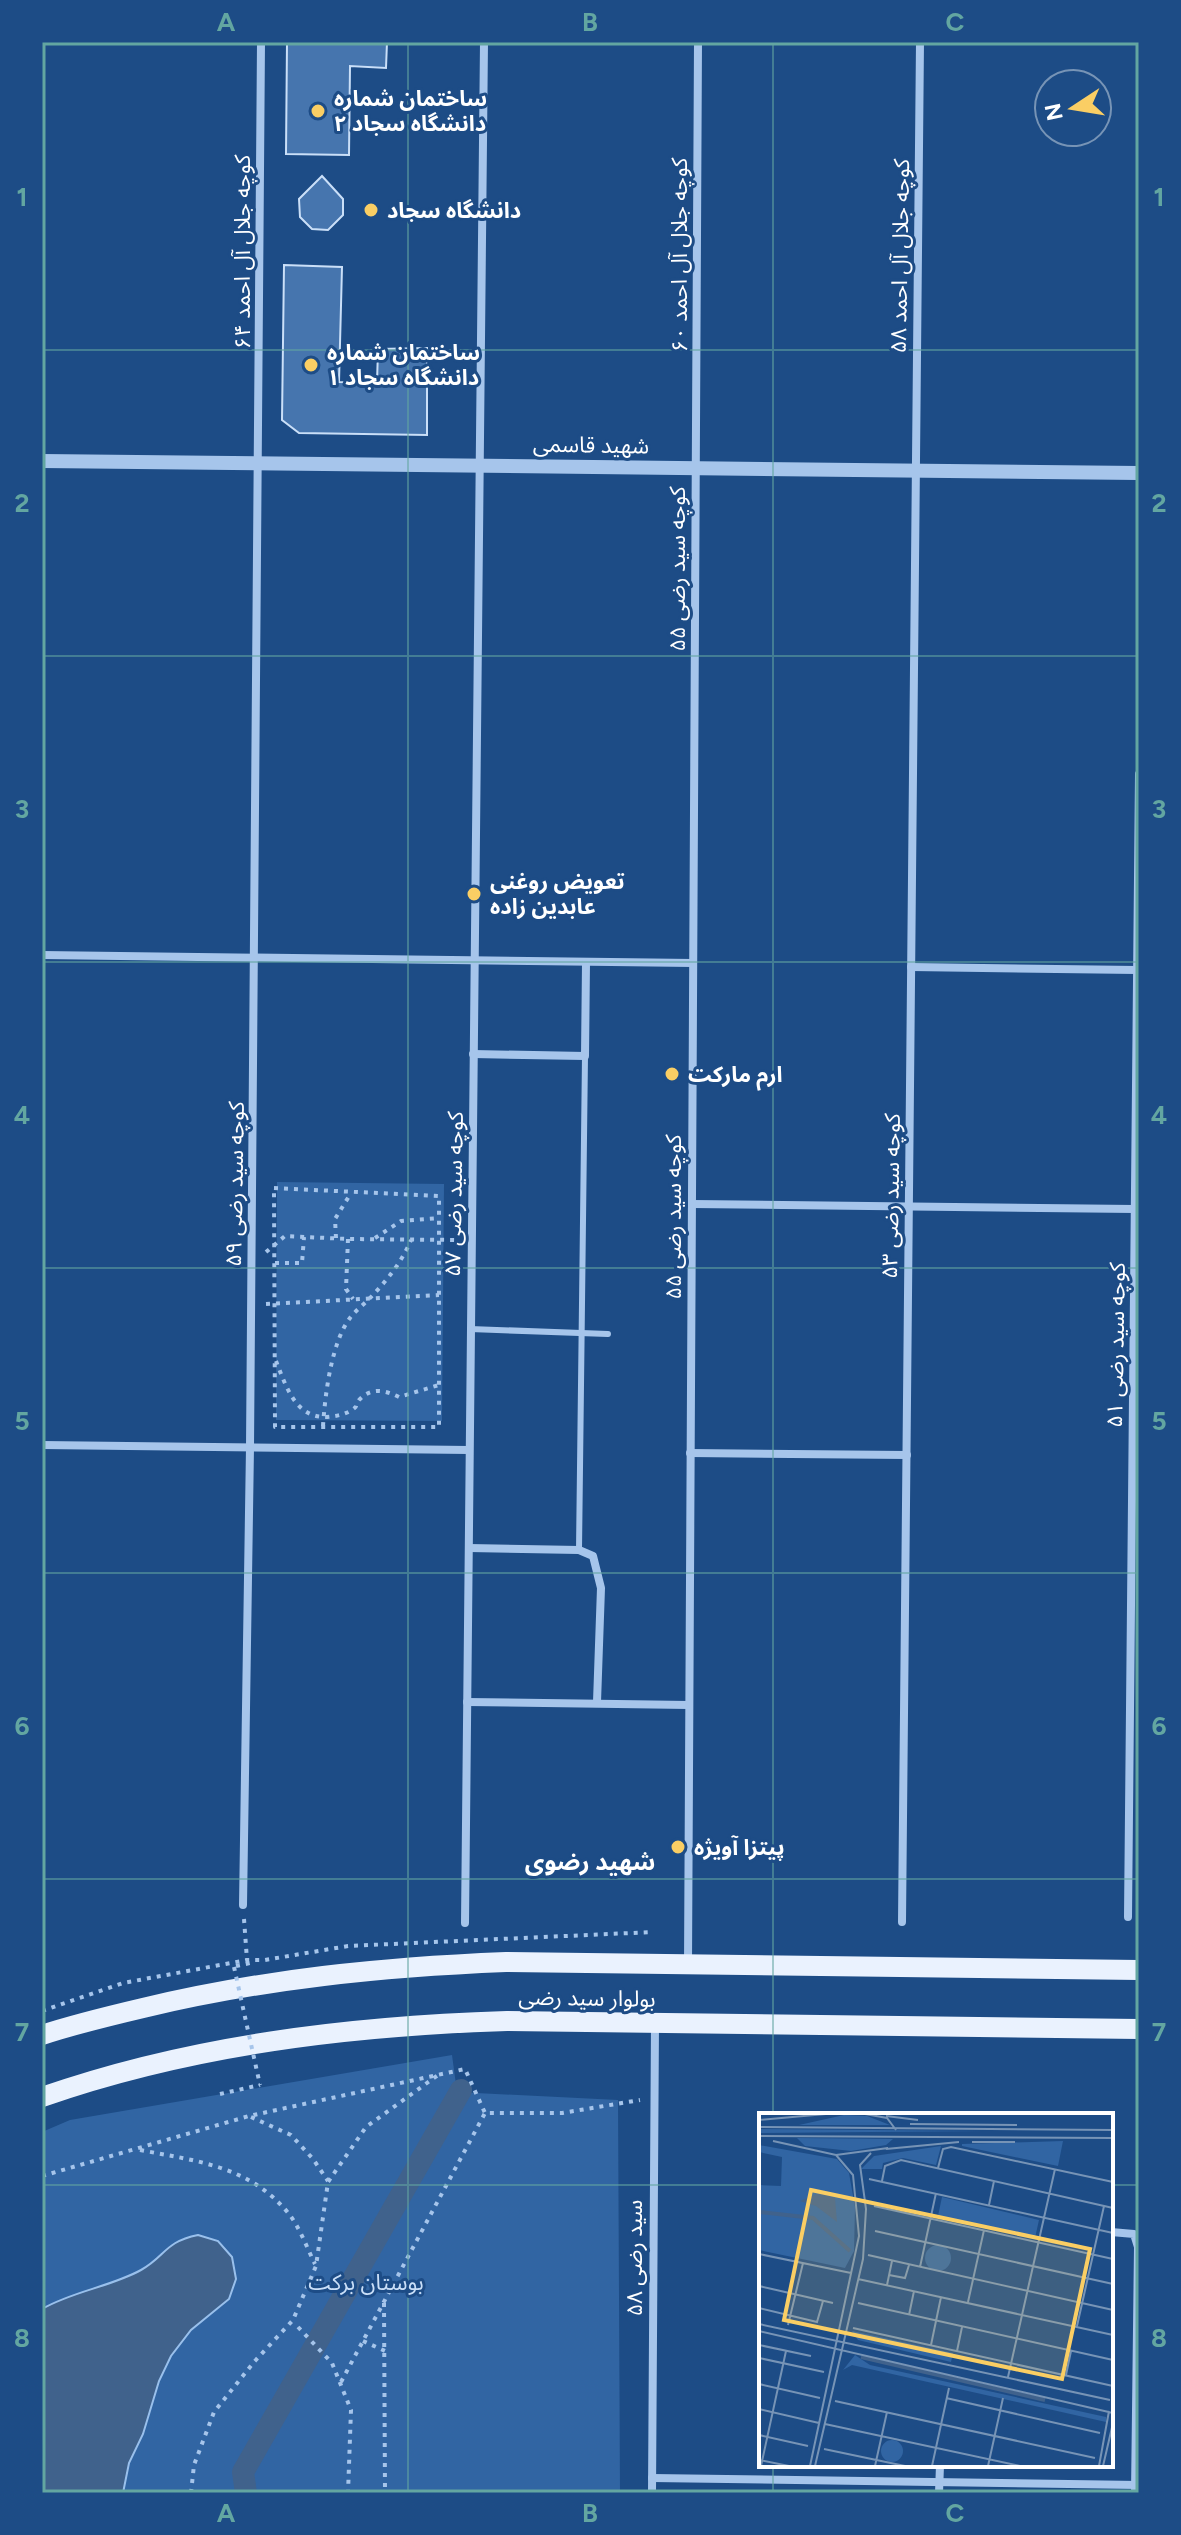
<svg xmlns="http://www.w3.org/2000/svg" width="1181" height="2535" viewBox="0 0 1181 2535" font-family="Figtree,'Noto Sans Arabic',sans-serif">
<rect width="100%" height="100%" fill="#1d4c86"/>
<g fill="#3165a3">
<polygon points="277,1182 444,1184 442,1421 276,1420"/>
<polygon points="452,2055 457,2092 618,2100 620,2493 42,2493 42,2132 70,2120"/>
</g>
<path fill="#40628c" stroke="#99c0ec" stroke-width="2" d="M 198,2235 L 218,2241 L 232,2257 L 236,2279 L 229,2299 L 191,2330 L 171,2356 L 159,2381 L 143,2434 L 129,2463 L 123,2493 L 42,2493 L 42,2309 C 73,2291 110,2287 141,2270 C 166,2256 164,2242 198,2235 Z"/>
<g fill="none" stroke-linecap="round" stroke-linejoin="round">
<polyline stroke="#40628c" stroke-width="22" points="246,2493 243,2472 461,2090"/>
</g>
<g fill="#4675ae" stroke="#cadff8" stroke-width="2">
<polygon points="287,42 387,42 386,68 350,66 349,155 286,154"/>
<polygon points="322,176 343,199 343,215 328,230 312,229 300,217 299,199"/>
<polygon points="284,265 342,267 339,382 377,383 378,349 427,348 427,435 299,433 282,420"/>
</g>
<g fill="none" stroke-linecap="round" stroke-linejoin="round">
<g stroke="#a6c5eb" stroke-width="4" stroke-dasharray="4 6" stroke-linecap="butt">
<polygon points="274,1188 439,1196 439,1427 275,1427"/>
<polyline points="336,1238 335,1219 351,1193"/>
<polyline points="375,1238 401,1221 439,1218"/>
<polyline points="348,1239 346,1289 353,1299"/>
<polyline points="266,1252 285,1236 348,1239 459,1240"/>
<polyline points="275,1263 302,1263 304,1237"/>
<polyline points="266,1304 439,1295"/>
<path d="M 276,1361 C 286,1386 295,1418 327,1417 C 336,1416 344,1415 352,1410 C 359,1405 354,1407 359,1400 C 371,1387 385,1390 399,1397 L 439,1385"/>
<path d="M 323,1426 C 325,1396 331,1343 350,1318 C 355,1311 362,1306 368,1300 C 385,1283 402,1262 411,1240"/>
<polyline points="244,1919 247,1960"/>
<polyline points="236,1966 255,1962"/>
<polyline points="42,2011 123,1983 247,1960 265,1960 348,1946 653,1932"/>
<polyline points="220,2094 260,2085"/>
<polyline points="251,2117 291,2135 313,2159 328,2181"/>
<path d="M 140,2150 C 197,2161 250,2166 289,2214 C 300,2228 307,2248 315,2264"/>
<polyline points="42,2176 249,2116 465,2069 485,2113"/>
<polyline points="384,2303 385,2493"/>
<polyline points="298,2327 332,2363 351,2410 348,2493"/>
<polyline points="363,2341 385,2351"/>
<polyline points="341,2382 485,2113 562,2113 640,2100"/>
<polyline points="191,2493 194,2465 214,2412 254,2362 293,2320 316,2266 328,2182 366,2127 438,2075"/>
</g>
<g stroke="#a6c5eb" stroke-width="6">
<polyline points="470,1329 608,1334"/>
<polyline points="579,1550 585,1056"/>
</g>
<g stroke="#a6c5eb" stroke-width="8">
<polyline points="42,955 693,963"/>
<polyline points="911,967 1137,970"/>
<polyline points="473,1054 585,1056 586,963"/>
<polyline points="692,1204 1135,1209"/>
<polyline points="42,1445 469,1450"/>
<polyline points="690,1453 907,1455"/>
<polyline points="469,1548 579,1550 593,1556 601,1588 597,1702"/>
<polyline points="467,1702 689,1705"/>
<polyline points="243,1905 250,1447 261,42"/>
<polyline points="1128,1917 1139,774"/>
<polyline points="902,1922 920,42"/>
<polyline points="465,1923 484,42"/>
<polyline points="688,1965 698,42"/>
<polyline points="1111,2232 1134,2234 1138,2247 1135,2493"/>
<polyline points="652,2478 1139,2485"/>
<polyline points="652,2493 655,2023"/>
<polyline points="939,2493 940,2465"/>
</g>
<polyline stroke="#a6c5eb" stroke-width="14" points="42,461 1139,473"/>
<g stroke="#eaf2fe" stroke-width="20">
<path d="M 42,2035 C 75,2024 109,2016 143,2008 C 264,1979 382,1967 506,1962 L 1139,1970"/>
<path d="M 42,2097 C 191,2045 350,2026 507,2021 L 1139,2029"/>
</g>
<polyline stroke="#a6c5eb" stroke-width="4" stroke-dasharray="4 6" stroke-linecap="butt" points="234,1967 260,2085"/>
</g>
<path fill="none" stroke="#63a6a1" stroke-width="2" stroke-opacity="0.55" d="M 408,42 L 408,2493M 773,42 L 773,2115M 42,350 L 1139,350M 42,656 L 1139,656M 42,962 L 1139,962M 42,1268 L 1139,1268M 42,1573 L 1139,1573M 42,1879 L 1139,1879M 42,2185 L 761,2185M 1111,2185 L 1139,2185M 773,2465 L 773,2493"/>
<g fill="#face64" stroke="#1d4c86" stroke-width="3">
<circle cx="318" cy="111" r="8"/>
<circle cx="371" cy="210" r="8"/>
<circle cx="311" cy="365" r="8"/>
<circle cx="474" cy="894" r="8"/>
<circle cx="672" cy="1074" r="8"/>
<circle cx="678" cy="1847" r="8"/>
</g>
<g text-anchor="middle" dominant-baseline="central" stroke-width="6" stroke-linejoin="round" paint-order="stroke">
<g font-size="22" font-weight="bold" fill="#fff" stroke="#1d4c86" text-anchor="start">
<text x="334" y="98">ساختمان شماره<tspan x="334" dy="25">۲ دانشگاه سجاد</tspan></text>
<text x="387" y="210">دانشگاه سجاد</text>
<text x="327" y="352">ساختمان شماره<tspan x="327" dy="25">۱ دانشگاه سجاد</tspan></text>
<text x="490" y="881">تعویض روغنی<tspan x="490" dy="25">عابدین زاده</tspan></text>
<text x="688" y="1074">ارم مارکت</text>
<text x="694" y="1847">پیتزا آویژه</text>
</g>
<g font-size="22" fill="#fff" stroke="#1d4c86">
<text transform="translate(242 252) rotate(-90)">کوچه جلال آل احمد ۶۴</text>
<text transform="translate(679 255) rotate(-90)">کوچه جلال آل احمد ۶۰</text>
<text transform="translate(900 256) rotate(-89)">کوچه جلال آل احمد ۵۸</text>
<text transform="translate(591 445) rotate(1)">شهید قاسمی</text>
<text transform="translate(677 569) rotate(-90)">کوچه سید رضی ۵۵</text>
<text transform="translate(235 1184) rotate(-89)">کوچه سید رضی ۵۹</text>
<text transform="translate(454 1194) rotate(-89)">کوچه سید رضی ۵۷</text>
<text transform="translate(891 1196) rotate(-89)">کوچه سید رضی ۵۳</text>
<text transform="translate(673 1217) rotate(-90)">کوچه سید رضی ۵۵</text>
<text transform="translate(1116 1345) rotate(-89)">کوچه سید رضی ۵۱</text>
<text transform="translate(587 1998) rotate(1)">بولوار سید رضی</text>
<text transform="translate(634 2258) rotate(-90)">سید رضی ۵۸</text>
</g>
<g font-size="22" fill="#cadff8" stroke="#1d4c86">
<text x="366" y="2282">بوستان برکت</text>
</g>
<g font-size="24" font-weight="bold" fill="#fff" stroke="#1d4c86">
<text x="590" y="1861">شهید رضوی</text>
</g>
</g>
<g transform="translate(759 2113)">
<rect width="354" height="354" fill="#1d4c86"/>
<path d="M 85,2 L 108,3 L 131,12 L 40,12 ZM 0,16 L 225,18 L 0,20 ZM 38,25 L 134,26 L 127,32 L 92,38 L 46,33 ZM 304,28 L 299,53 L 203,33 L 203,31 ZM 0,32 L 78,46 L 90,60 L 96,94 L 95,138 L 86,155 L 0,137 L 0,72 L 22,73 L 23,44 L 0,39 ZM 182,33 L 177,52 L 144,45 L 124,50 L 123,56 L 102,56 L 115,43 ZM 183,84 L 280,107 L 276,125 L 179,103 ZM166 145a13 13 0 1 1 26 0a13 13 0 1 1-26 0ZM 93,218 L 194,240 L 192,249 L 99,227 ZM 96,242 L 111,252 L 347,304 L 347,309 L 93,252 L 84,257 ZM122 338a11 11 0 1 1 22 0a11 11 0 1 1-22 0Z" fill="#3165a3"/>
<path d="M 63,79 L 76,85 L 78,109 L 57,93 L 41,88 Z" fill="#40628c"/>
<path fill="none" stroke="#40628c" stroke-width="4" d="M 0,99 L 54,105 L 91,138M 102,244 L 286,287"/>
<path fill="none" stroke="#7794b6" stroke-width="2" d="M 106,1 L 128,5 L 137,17M 127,3 L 159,7M 0,7 L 67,1M 151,11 L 258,12M 0,14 L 354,17M 0,23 L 354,25M 14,28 L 77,42 L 129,35M 213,29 L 256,29M 127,36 L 200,29M 179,55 L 184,36 L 192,34 L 354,69M 110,66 L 354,120M 123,68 L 126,53 L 142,47 L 354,95M 230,92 L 235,68M 115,93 L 354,146M 116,118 L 354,171M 0,141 L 92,160M 109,142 L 354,197M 161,154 L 177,80M 130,162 L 146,165 L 150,152M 99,166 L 354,222M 128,172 L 133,148M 0,173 L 74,190M 209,189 L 225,117M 99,190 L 354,247M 0,195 L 58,209 L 64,188M 150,202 L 155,178M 0,211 L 351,287M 29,212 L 44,150M 318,213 L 345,93M 94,215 L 354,273M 0,218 L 354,300M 0,232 L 52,243M 172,232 L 182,184M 198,238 L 203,214M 0,245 L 65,259M 307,262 L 312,238M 249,264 L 296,56M 0,271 L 61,285M 187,285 L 341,320M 76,288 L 336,345M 0,296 L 60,310M 66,311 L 261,353M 0,322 L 49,333M 65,336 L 146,353M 0,347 L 30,353M 2,353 L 27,238M 51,353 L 100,123 L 94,62 L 77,42M 56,353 L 104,146 L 107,96 L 101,52 L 112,40M 116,353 L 128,299M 173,353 L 190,275M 229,353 L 244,285M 340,353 L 350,298M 344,353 L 354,310"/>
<path fill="#face64" fill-opacity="0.15" stroke="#face64" stroke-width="4" d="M 52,77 L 331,136 L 303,266 L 25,207 Z"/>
<rect width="354" height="354" fill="none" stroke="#fff" stroke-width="4"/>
</g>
<rect width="1181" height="2535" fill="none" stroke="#1d4c86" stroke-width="88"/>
<g transform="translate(1073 108) rotate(258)"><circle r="38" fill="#1d4c86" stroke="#7794b6" stroke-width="2"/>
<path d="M0-6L14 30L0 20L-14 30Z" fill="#face64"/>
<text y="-12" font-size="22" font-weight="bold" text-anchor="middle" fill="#ffffff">N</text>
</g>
<rect x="44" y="44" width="1093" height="2447" fill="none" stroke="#63a6a1" stroke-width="3"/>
<g font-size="26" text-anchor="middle" font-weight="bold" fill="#63a6a1">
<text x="226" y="31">A</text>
<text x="590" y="31">B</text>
<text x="955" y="31">C</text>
<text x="22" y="206">1</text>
<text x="1159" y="206">1</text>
<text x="22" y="512">2</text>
<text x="1159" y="512">2</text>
<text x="22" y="818">3</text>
<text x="1159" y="818">3</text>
<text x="22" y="1124">4</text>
<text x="1159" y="1124">4</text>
<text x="22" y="1430">5</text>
<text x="1159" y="1430">5</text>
<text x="22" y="1735">6</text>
<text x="1159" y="1735">6</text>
<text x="22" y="2041">7</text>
<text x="1159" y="2041">7</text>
<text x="22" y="2347">8</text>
<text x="1159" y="2347">8</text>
<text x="226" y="2522">A</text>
<text x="590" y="2522">B</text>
<text x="955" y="2522">C</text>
</g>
</svg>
